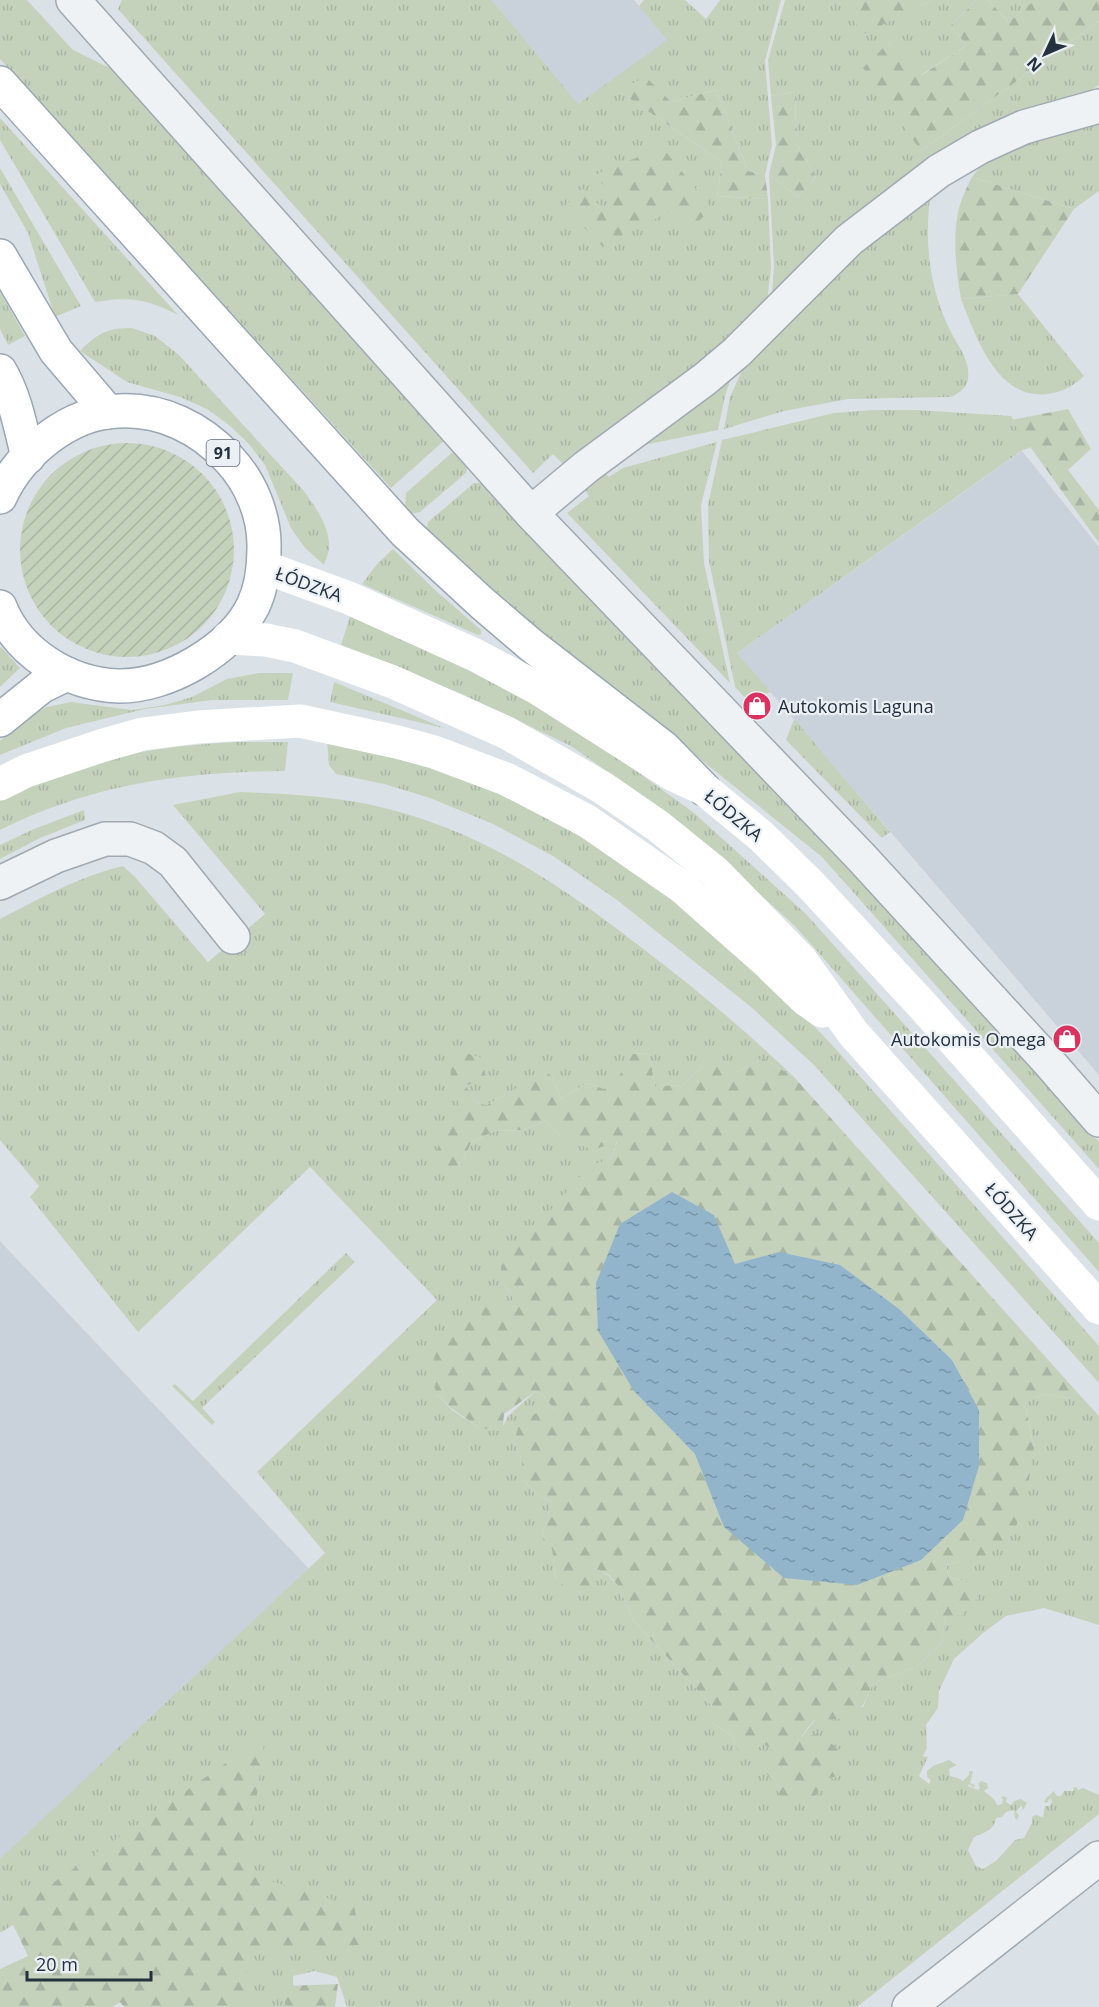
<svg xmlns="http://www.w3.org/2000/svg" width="1099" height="2007" viewBox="0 0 1099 2007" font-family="'Open Sans',sans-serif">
<defs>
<pattern id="grass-tufts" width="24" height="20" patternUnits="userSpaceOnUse" patternTransform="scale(1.5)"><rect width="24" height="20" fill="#c4d2bc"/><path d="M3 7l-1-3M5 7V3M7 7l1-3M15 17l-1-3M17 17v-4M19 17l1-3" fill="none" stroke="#a8b5a3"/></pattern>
<pattern id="forest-firs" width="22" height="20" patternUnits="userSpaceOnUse" patternTransform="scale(1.5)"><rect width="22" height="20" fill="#c4d2bc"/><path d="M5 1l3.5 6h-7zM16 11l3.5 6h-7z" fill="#a8b5a3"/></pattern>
<pattern id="garden-furrows" width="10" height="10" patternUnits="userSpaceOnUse" patternTransform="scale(1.5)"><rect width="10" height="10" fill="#c4d2bc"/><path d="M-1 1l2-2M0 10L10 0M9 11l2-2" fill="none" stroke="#a8b5a3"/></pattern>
<pattern id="water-ripples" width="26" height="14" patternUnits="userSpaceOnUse" patternTransform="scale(1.5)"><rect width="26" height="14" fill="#92b5cc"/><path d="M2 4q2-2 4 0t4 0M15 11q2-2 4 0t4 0" fill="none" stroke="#7794a7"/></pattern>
</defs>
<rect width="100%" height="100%" fill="#dbe2e7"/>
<g fill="#c9d1da">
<polygon points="492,0 634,0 668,40 578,105"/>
<polygon points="1022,451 1099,547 1099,1075 737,653"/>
<polygon points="0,1241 312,1572 0,1862"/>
</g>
<g fill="url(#grass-tufts)">
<polygon points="0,0 27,0 73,50 114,70 446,439 391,488 0,59"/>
<polygon points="122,0 492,0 578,104 667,40 639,6 644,0 685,0 706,19 720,0 781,0 765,61 772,145 765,175 748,171 716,90 671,102 620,92 722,162 717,196 768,199 771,268 766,310 683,389 565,466 553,454 533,473 118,9"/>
<polygon points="785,0 837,0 864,33 932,0 977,0 950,26 967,45 921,75 888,43 921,151 1099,21 1099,85 1081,97 1010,120 771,306 774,267 769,174 798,197 816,177 796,144 795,92 771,96 768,60"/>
<polygon points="988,0 1035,0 1035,1 1009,22"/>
<polygon points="1099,117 1099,191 1074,209 972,177 987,158"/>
<path d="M 0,119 L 0,118 L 178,315 C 148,299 128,296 95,302 L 0,140 Z"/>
<polygon points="0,168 81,306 55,317 28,233 0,184"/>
<path d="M 932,184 C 924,232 927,279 947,324 C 953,339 966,353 968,369 C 970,385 964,391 951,397 L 848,399 L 784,411 L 724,429 L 730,397 L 750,353 Z"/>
<polygon points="0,292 25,336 8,345 0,329"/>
<path d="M 1018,294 L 1084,376 C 1074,386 1062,392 1048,394 C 997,401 975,335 961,299 Z"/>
<path d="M 132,328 L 155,336 L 178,354 L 303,490 C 314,505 330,526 329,547 C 329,552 326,560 324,565 L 305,548 L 291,528 L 265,465 L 248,443 L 229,425 L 207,409 L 180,397 L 127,382 L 80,351 C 98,333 107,328 132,328 Z"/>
<polygon points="734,369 725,396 718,430 634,447"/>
<polygon points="873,410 916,410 1011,416 1031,447 1021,451 737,653 771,692 747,700 735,687 709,561 708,505 722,440 834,413"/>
<polygon points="717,442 701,505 704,563 730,683 567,513 589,496 585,490 606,474 609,477 623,468"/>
<polygon points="455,450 468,465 466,473 420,512 410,514 405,509 406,493"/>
<polygon points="474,483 484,483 890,909 1099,1142 1099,1169 822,857 526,619 427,528 428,522"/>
<polygon points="393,549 434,589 481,630 481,634 478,635 362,584 377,564"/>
<polygon points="350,616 473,670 579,729 694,813 806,914 1099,1243 1099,1272 795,926 683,825 571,746 462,694 341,645"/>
<polygon points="1,647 20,668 0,687 0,648"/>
<polygon points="259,673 293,673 288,700 212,700 145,709 66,728 0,755 0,741 26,718 47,707 71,702 132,710 165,705 192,697 227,679"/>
<polygon points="334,682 444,728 330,702"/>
<polygon points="795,720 890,832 882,838 786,740 793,722"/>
<polygon points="327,741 384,751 507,794 638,870 771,981 834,1047 1099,1346 1099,1383 814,1065 751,1007 617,900 553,856 493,824 430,798 384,784 336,774 329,765"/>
<path d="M 235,742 L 288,742 L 285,771 C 182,772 93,784 0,830 L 0,799 C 22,790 45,777 67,770 C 121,752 179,745 235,742 Z"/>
<path d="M 240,792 C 286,794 331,796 376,806 C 479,829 559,884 642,948 C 695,988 746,1031 794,1077 L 763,1058 L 735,1073 L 703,1066 L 683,1085 L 655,1086 L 649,1053 L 630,1054 L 619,1079 L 604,1089 L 587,1083 L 561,1099 L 552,1076 L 512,1091 L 487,1105 L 476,1103 L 466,1086 L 466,1053 L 460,1104 L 459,1169 L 471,1143 L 494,1131 L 523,1130 L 546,1121 L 560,1135 L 617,1141 L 611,1160 L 501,1281 L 513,1298 L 508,1311 L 466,1326 L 437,1394 L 452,1410 L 478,1427 L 503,1426 L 508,1416 L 536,1391 L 544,1396 L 556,1412 L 514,1442 L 522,1461 L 522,1478 L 536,1494 L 552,1502 L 542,1536 L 552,1549 L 556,1580 L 594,1568 L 608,1575 L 619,1587 L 633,1620 L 712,1706 L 712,1723 L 732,1735 L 738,1751 L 763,1744 L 772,1748 L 767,1774 L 823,1780 L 837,1776 L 800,1739 L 815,1720 L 863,1707 L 873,1683 L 916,1667 L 941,1643 L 946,1616 L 978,1597 L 965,1581 L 949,1577 L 946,1565 L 961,1561 L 1034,1448 L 1025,1403 L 1044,1394 L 1068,1398 L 1077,1392 L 1099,1416 L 1099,1625 L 1044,1608 L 1006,1616 L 983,1633 L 954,1659 L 939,1691 L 938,1708 L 926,1725 L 927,1748 L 923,1756 L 928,1757 L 919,1776 L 929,1784 L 931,1780 L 927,1777 L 927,1771 L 933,1766 L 949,1760 L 957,1765 L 949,1769 L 950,1776 L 958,1778 L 963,1781 L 969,1775 L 969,1771 L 973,1771 L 970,1783 L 975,1785 L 974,1788 L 969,1784 L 968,1786 L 978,1790 L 980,1788 L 978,1784 L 981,1781 L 987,1783 L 988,1788 L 984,1791 L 994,1799 L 997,1805 L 1002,1804 L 1003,1800 L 1001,1797 L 1004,1796 L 1007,1798 L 1006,1802 L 1011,1805 L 1014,1801 L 1021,1799 L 1027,1803 L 1023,1810 L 1021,1805 L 1016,1812 L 1019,1815 L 1017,1820 L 1015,1818 L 1014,1810 L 1006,1812 L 1002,1817 L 996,1818 C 995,1830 983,1833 974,1837 L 968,1850 L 976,1866 L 983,1869 L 997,1860 L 1015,1840 L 1024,1838 L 1032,1823 L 1032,1817 L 1036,1815 L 1043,1817 L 1045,1806 L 1050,1806 L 1052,1802 L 1050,1798 L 1047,1803 L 1044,1802 L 1046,1798 L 1054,1791 L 1057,1796 L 1061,1796 L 1064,1791 L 1073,1791 L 1074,1787 L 1077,1787 L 1078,1790 L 1083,1788 L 1099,1795 L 1099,1814 L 857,2007 L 347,2007 L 337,1977 L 315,1971 L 293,1976 L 294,2007 L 235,2007 L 76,1885 L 0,1933 L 0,1859 L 325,1553 L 257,1472 L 437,1300 L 310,1167 L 138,1332 L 30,1197 L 39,1186 L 0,1140 L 0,919 C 39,899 80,876 123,866 L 135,877 L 208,962 L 265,914 L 173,805 Z"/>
<polygon points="84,810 85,820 40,838 0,859 0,845 34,829"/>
<polygon points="346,1253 355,1262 202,1408 215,1422 212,1425 172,1386 175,1384 193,1401"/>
</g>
<g fill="url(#forest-firs)">
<polygon points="837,0 932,0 864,34"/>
<polygon points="977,0 988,0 1009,22 1035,0 1099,0 1099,21 921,151 863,68 888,43 922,75 967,45 950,26"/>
<polygon points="645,76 671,102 716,90 748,171 765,175 768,199 717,196 722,162 620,92"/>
<polygon points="795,92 796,144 816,177 798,197 769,174 776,145 771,96"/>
<polygon points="662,147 712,209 689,230 668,212 603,247 564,207 583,189 605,211 616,200 595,175"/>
<path d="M 972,177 L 1074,209 L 1018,294 L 961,299 C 956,270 952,236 959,208 C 962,197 967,187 972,177 Z"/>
<polygon points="1068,409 1091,449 1068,470 1099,510 1099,543 1011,420"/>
<path d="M 466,1053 L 482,1058 L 486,1077 L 466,1086 L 476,1103 L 487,1105 L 512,1091 L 541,1069 L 552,1076 L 561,1099 L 587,1083 L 604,1089 L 618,1079 L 630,1054 L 649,1053 L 655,1086 L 683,1085 L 703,1066 L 719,1058 L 735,1073 L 763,1058 L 794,1077 L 1077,1392 L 1068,1398 L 1044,1394 L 1025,1403 L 1034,1448 L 1026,1498 L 1015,1529 L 979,1565 L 961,1561 L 946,1565 L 949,1577 L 965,1581 L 979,1597 L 962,1615 L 946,1616 L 941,1643 L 916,1667 L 873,1683 C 857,1722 855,1718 814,1720 L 801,1737 L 817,1734 L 839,1749 L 844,1762 L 837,1776 L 823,1780 L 815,1797 L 794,1801 L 781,1797 L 767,1774 L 771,1748 L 763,1744 L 752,1753 L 738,1751 L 732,1735 L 712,1723 L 712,1706 L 633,1620 L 619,1587 L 609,1575 L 594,1568 L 589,1571 L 591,1582 L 583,1596 L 574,1593 L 556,1580 L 552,1549 L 542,1536 L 552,1502 L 536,1494 L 522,1478 L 522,1461 L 514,1442 L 519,1424 L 538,1412 L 556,1412 L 544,1396 L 536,1391 L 504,1414 L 503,1426 L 496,1431 L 478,1427 L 451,1408 L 437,1394 L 432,1364 L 444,1331 L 466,1326 L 467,1307 L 486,1298 L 508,1310 L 513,1298 L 501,1281 L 501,1266 L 591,1164 L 611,1160 L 617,1142 L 592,1150 L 560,1135 L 546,1121 L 523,1130 L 494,1131 L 471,1143 L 459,1169 L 440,1173 L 436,1157 L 443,1123 L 460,1104 L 450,1091 L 451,1066 Z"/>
<polygon points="265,1736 246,1874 354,1906 362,1945 245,1948 248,2007 124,2007 120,2002 112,2007 0,2007 0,1969 28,1956 8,1914"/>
<polygon points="338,1984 335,2007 285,2007 284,1986"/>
</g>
<circle fill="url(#garden-furrows)" cx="127" cy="550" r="107"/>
<polygon fill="url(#water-ripples)" points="672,1192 714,1215 735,1264 779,1252 840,1265 899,1309 952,1360 979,1410 979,1466 963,1520 921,1560 857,1585 784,1578 724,1527 695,1454 634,1391 598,1331 596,1283 620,1224"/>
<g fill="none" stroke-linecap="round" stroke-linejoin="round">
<g stroke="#a0a9b1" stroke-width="36">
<g id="minor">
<polyline points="73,0 531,513 861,857 1047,1060 1099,1120"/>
<polyline points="531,513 586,467 705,379 737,352 849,240 939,171 980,147 1024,127 1099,106"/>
<polyline points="0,883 56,856 105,839 130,839 154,848 173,862 233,937"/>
<polyline points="909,2007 1099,1858"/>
</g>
</g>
<g stroke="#9aa7b4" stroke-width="36">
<g id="primary">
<polyline points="0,83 405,532 483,604 531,645 664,748 704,789"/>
<polyline points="0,256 56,351 108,412"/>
<path d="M 0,371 C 15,396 21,429 28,457"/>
<path d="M 0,497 C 20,453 69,412 119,411 C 162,409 200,428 228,458 C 251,482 265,516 264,549 C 264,569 262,587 253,606 C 231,650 167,687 118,686 C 68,684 18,653 0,607"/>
<polyline points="0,720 42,686 67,674"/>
</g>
</g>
<use href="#minor" stroke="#eef2f5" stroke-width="33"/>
<g stroke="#fff" stroke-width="33">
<polyline points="264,567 349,598 475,655 539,689 672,774 704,789 761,836 810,884 923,1006 1099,1204"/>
<polyline points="228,638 266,640 295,646 393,682 507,733 603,788 658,826 715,872 801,960 853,1033 1099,1308"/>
<polyline points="0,784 26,771 104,745 143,734 198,727 300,721 397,742 434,752 506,779 587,821 682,887 768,963 805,999 822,1011"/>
</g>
<use href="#primary" stroke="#fff" stroke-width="33"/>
</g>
<defs>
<g id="shop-disc" transform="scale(1.5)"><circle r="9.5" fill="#da3360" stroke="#ebf0f5"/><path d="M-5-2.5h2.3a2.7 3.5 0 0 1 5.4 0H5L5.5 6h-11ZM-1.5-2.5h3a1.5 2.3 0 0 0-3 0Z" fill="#fff"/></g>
</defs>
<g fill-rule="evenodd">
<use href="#shop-disc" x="757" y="706"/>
<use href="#shop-disc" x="1067" y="1039"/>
</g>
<g text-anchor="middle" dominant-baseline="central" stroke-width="4.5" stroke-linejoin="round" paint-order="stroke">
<rect fill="#ebf0f5" stroke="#606a76" stroke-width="1.5" x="206.5" y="440" width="33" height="26" rx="4.5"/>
<g font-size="16" font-weight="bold" fill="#24313f">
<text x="223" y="453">91</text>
</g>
<g font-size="18" fill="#24313f" stroke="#ebf0f5">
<text transform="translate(309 584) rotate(20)">ŁÓDZKA</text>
<text transform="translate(734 815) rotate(40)">ŁÓDZKA</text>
<text transform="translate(1012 1211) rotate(48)">ŁÓDZKA</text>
</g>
<g font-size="18" fill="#24313f" stroke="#ebf0f5" text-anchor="start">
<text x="778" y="706">Autokomis Laguna</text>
<text x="1046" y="1039" text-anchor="end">Autokomis Omega</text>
</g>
</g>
<g transform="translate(1045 54) rotate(226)" stroke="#ebf0f5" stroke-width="4.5" paint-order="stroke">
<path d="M0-4.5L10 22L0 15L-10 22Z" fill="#24313f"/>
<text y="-9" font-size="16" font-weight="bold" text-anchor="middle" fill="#24313f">N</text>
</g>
<path d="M27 1971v9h124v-9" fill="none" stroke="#24313f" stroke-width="3"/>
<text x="36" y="1971" font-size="18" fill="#24313f" stroke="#ebf0f5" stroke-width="4.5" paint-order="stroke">20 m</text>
</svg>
